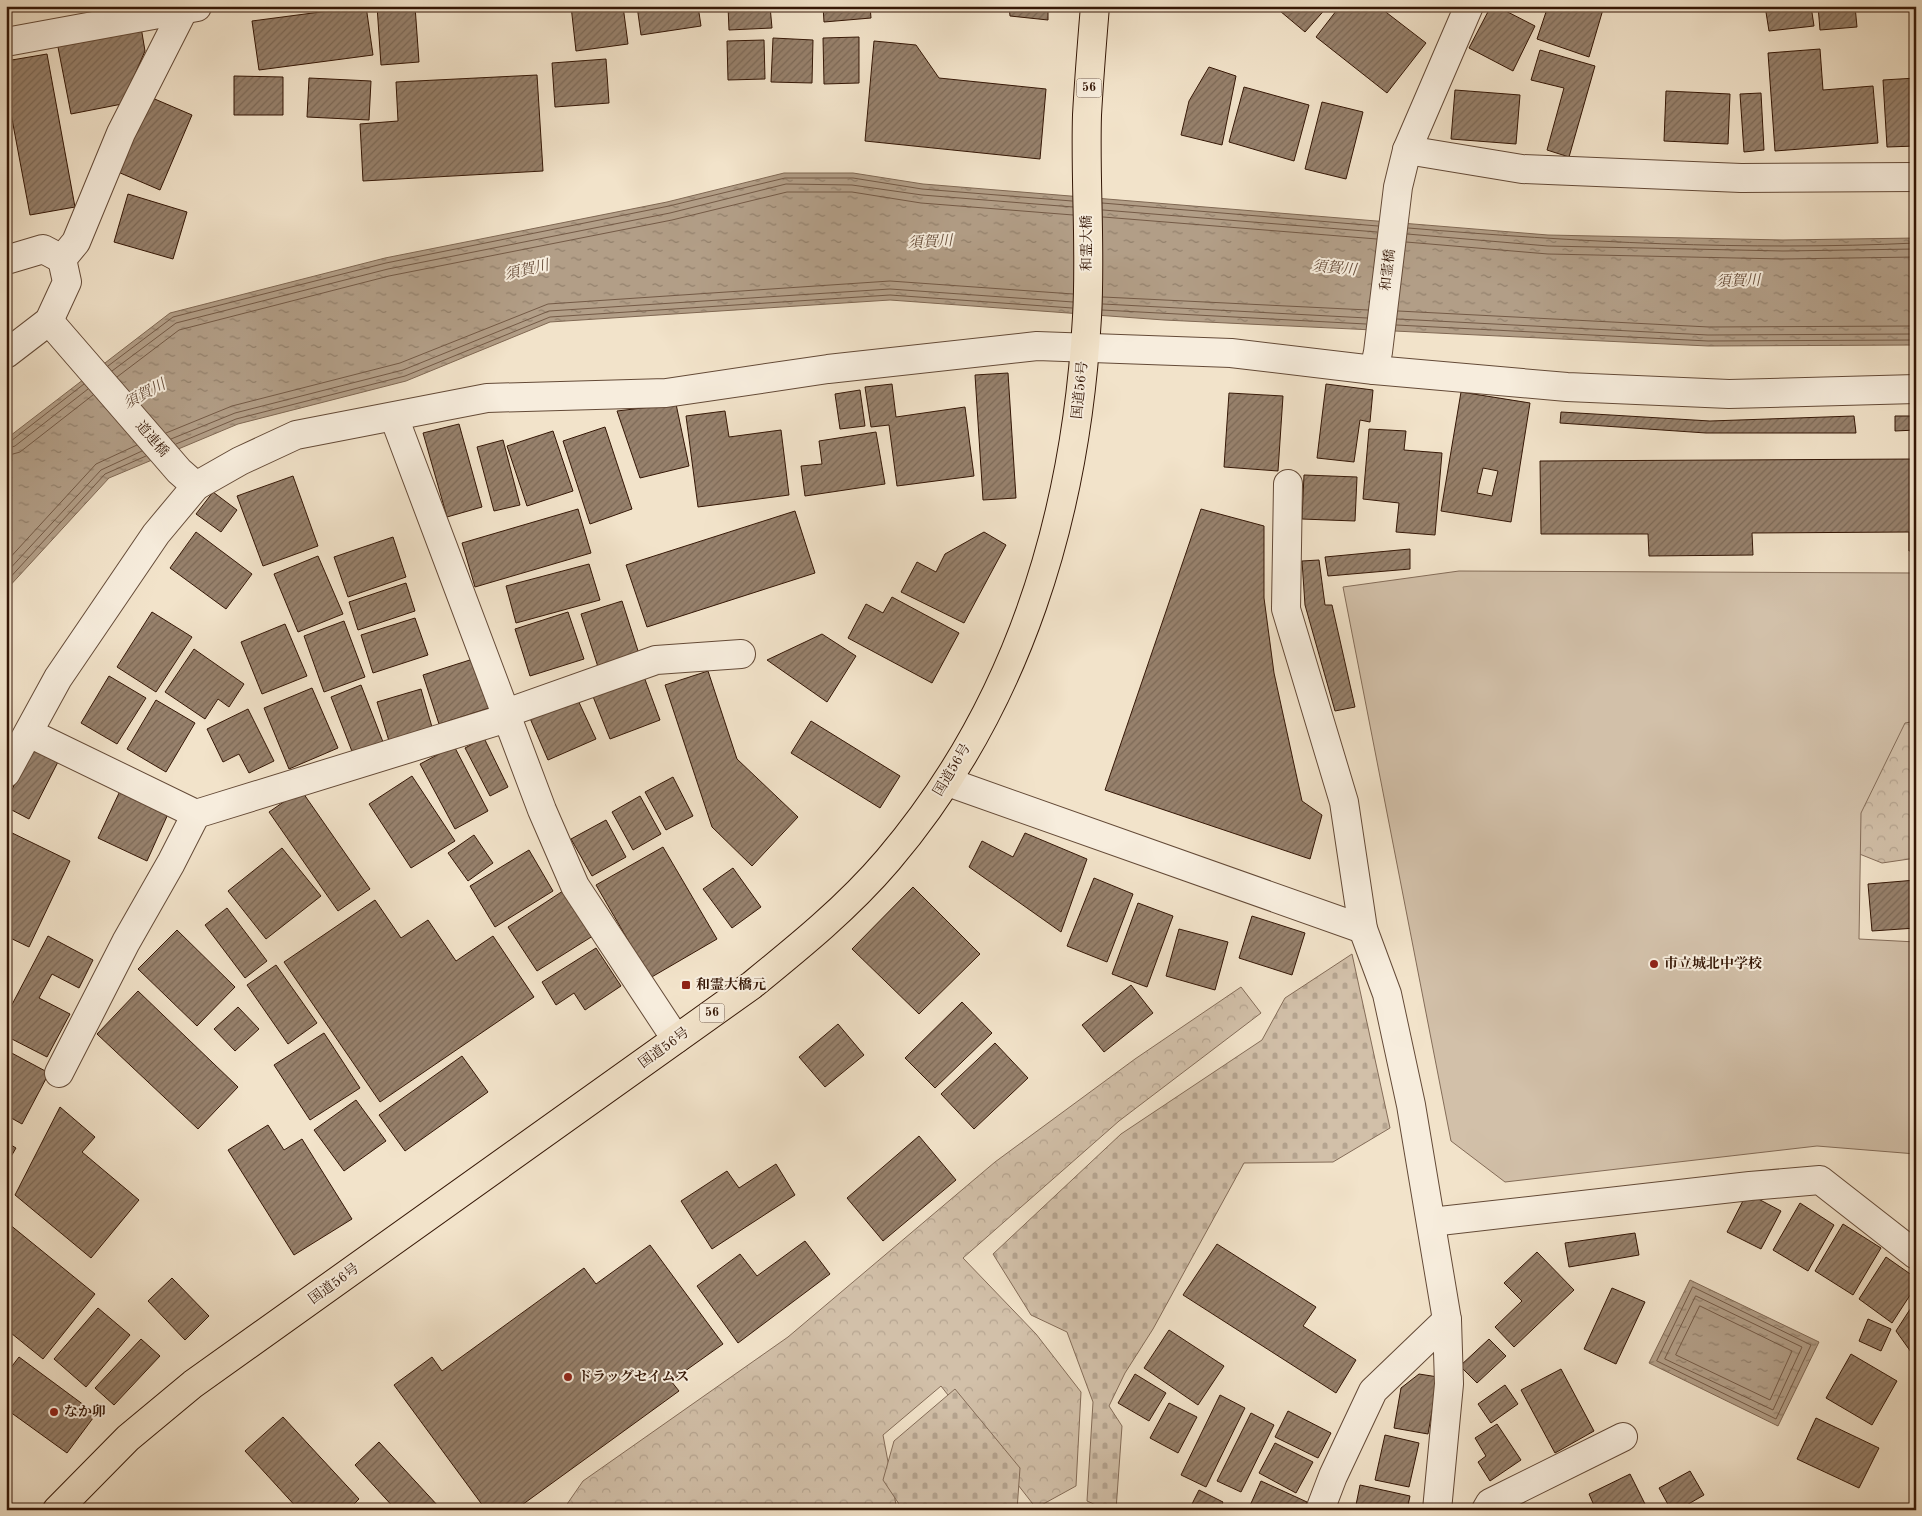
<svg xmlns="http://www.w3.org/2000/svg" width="1922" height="1516" viewBox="0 0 1922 1516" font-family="'Old Standard TT','Noto Serif JP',serif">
<defs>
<pattern id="forest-crowns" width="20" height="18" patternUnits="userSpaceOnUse" patternTransform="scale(1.25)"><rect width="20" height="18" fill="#d2c0a9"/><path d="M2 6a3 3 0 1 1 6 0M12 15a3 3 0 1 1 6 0" fill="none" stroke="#b5a490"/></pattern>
<pattern id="cemetery-stones" width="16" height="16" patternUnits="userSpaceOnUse" patternTransform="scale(1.25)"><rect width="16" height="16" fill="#d2c0a9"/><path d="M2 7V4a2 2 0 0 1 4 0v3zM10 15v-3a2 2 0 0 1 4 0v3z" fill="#b5a490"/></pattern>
<pattern id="water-ripples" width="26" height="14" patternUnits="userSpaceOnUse" patternTransform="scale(1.25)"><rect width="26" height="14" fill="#b29e87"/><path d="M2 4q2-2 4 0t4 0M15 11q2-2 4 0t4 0" fill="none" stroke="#92806c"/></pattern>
<pattern id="building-hatch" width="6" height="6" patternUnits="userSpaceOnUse" patternTransform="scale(1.25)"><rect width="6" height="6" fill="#97816c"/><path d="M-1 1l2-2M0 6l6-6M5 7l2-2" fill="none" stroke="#7c6957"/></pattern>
</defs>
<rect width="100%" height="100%" fill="#f2e3ca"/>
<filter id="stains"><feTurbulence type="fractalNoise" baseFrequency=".004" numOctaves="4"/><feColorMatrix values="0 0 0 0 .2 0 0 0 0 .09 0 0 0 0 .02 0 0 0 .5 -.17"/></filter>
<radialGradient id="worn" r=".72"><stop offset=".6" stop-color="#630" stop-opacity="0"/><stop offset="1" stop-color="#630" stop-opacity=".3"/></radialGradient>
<g fill="url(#forest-crowns)" stroke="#846c58">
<polygon points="1916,709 1916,858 1882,863 1837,845 1833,808"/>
<polygon points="1241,987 1261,1013 1119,1121 963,1258 1036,1334 1081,1392 1076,1486 1036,1508 941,1386 883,1435 897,1510 563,1510 583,1481 788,1337 995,1162 1135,1059"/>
</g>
<g fill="url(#cemetery-stones)" stroke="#846c58">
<polygon points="1352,954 1390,1128 1333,1162 1244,1163 1153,1329 1125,1373 1109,1406 1122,1426 1116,1510 1107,1510 1087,1501 1093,1402 1067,1332 1031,1315 993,1254 1121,1134 1262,1040 1285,998"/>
<polygon points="955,1389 1020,1468 1017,1510 903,1510 883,1480 894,1441"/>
</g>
<polygon fill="#d2c0a9" stroke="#846c58" points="1459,571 1916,573 1916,721 1905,723 1861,813 1859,939 1916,942 1916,1154 1817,1146 1505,1182 1451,1141 1343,587"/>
<g fill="url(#water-ripples)" stroke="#806853">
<polygon points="784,173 853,173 923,184 1548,235 1783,240 1916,238 1916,345 1708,346 1164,320 890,300 550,322 406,381 238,424 109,478 6,590 6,439 170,313 385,258 667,202"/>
<polygon points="1690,1280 1819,1342 1778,1426 1649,1363"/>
</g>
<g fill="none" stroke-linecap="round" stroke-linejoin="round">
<g stroke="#745a46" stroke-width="1">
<polyline points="1102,203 1378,226"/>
<polyline points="1103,210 1377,232"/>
<polyline points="1103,217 1377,239"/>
<path d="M 1408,228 C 1576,242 1747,251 1916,243"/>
<polyline points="1407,234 1548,246 1783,251 1916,249"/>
<polyline points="1406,242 1548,254 1783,259 1916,257"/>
<polyline points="1103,297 1368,310"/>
<polyline points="1103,304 1367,318"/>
<polyline points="1102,310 1366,324"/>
<polyline points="1398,311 1709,327 1916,326"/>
<polyline points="1397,319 1708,335 1916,334"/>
<polyline points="1396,325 1708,341 1916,340"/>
<polyline points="108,366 173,317 386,263 669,206 785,178 853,178 922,189 1072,201"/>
<polyline points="112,371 176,323 388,269 670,213 786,184 852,185 922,195 1073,207"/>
<polyline points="117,377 179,330 389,276 672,220 787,192 852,192 921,203 1073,215"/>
<polyline points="166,433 232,406 400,363 548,304 890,281 1073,294"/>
<polyline points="171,439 235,413 403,370 549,311 890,289 1073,302"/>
<polyline points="6,442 11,441 84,384"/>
<polyline points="176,444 236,419 405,376 550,317 890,295 1072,308"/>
<polyline points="6,449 15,446 88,389"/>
<polyline points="6,456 20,452 93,395"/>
<polyline points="6,562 96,464 137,445"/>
<polyline points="6,573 101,470 142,451"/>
<polyline points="6,582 105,474 146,456"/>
<polygon points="1693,1287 1811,1345 1776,1419 1657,1361"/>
<polygon points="1696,1296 1802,1347 1773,1410 1665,1359"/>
<polygon points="1700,1306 1792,1351 1770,1400 1676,1355"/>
</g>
</g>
<g fill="url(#building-hatch)" stroke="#351706" fill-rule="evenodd">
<polygon points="6,6 40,6 41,8 6,12"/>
<polygon points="366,6 373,55 259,70 252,21"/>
<polygon points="377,6 415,6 419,62 381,65"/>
<polygon points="571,6 623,6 628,44 576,51"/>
<polygon points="637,6 698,6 701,26 641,35"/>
<polygon points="728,6 770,6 772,28 729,30"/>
<polygon points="823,6 870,6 871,18 824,22"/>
<polygon points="1009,6 1048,6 1048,20 1010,16"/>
<polygon points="1274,6 1328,6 1305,32"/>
<polygon points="1340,6 1378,6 1426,43 1387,93 1316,37"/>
<polygon points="1491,6 1496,6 1535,26 1513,71 1469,48"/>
<polygon points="1548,6 1604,6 1589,57 1537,39"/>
<polygon points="1765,6 1811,6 1814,26 1769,31"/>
<polygon points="1818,6 1855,6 1857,27 1820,30"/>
<polygon points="141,27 145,51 122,104 71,114 57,42"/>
<polygon points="859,37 859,83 824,84 823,38"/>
<polygon points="773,38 813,40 812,83 771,82"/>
<polygon points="764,40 765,79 728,80 727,41"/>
<polygon points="874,41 916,45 939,78 1046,89 1040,159 865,141"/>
<polygon points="1820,49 1823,90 1873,86 1878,143 1775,151 1768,53"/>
<polygon points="1540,50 1595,66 1569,157 1547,150 1564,88 1531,80"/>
<polygon points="47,54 75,207 30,215 6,87 6,61"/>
<polygon points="606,59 609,103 555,107 552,63"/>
<polygon points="1209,67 1236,76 1222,145 1181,135 1189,101"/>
<polygon points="537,75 543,171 363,181 360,124 398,121 396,82"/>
<polygon points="234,76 283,77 283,115 234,115"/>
<polygon points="309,78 371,81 369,120 307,117"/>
<polygon points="1916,78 1916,146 1887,147 1883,80"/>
<polygon points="1244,87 1309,105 1294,161 1229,142"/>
<polygon points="1455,90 1520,95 1516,144 1451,139"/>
<polygon points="1666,91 1730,94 1728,144 1664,141"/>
<polygon points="1761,93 1764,150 1744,152 1740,94"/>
<polygon points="150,97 192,115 160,190 118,172"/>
<polygon points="1322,102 1363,112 1346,179 1305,169"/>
<polygon points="128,194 187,212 173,259 114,242"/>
<polygon points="1008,373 1016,498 983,500 975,375"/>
<polygon points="892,384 896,417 965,407 974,476 897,486 889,425 871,427 865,387"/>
<polygon points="1326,384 1373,390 1370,422 1360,420 1354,462 1317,458"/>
<polygon points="860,390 865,426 840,429 835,394"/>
<path d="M 1461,392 L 1530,403 L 1511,522 L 1441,511 ZM 1483,468 L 1498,471 L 1492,496 L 1477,493 Z"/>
<polygon points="1229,393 1283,396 1278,471 1224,467"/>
<polygon points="676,404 689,466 640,478 617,411"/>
<polygon points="725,411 729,437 781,430 789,495 698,507 686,416"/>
<polygon points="1561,412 1710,421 1854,416 1856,433 1706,433 1560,423"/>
<polygon points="1895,416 1916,416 1916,430 1895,431"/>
<polygon points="459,424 482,507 447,517 423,433"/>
<polygon points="605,427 632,509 590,524 563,441"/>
<polygon points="1369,429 1406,431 1404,450 1442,453 1435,535 1396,532 1399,503 1363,499"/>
<polygon points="553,431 573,491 527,506 507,446"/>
<polygon points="876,432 885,484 805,496 801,466 822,464 819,441"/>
<polygon points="503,440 520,505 494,511 477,447"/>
<polygon points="1916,459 1916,550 1909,551 1909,532 1752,533 1753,555 1649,556 1648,534 1541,534 1540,461"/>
<polygon points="1304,475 1357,477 1355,521 1302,519"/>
<polygon points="293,476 318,546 263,566 237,496"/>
<polygon points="213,492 237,510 221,532 196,514"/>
<polygon points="578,509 591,553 475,587 462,543"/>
<polygon points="1201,509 1264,526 1264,598 1274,673 1302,801 1322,815 1310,859 1105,790"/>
<polygon points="795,511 815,573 647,627 626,565"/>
<polygon points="196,532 252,574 226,609 170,568"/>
<polygon points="984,532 1006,545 964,623 901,592 917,562 936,572 945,554"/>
<polygon points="393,537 406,577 348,597 334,557"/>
<polygon points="1410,549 1410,569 1328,576 1325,557"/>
<polygon points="318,556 343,614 298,632 274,574"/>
<polygon points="1319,560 1325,605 1332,605 1355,707 1335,711 1305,605 1302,561"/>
<polygon points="589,564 600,600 516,623 506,586"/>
<polygon points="406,583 415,611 358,630 349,602"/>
<polygon points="892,597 959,633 932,683 848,638 866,604 883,613"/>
<polygon points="622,601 639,654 598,667 581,614"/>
<polygon points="152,612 192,637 156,692 117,667"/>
<polygon points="568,612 584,659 530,676 515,629"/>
<polygon points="415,618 428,655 373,673 361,635"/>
<polygon points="344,621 365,677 324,692 304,636"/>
<polygon points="285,624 307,676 262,694 241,642"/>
<polygon points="822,634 856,656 827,702 767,660"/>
<polygon points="194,649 244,684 229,707 218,699 205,719 165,692"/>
<polygon points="473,659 489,708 439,724 423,675"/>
<polygon points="708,671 737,759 798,817 752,866 712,827 665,685"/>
<polygon points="643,674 660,720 610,739 592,694"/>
<polygon points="109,676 146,698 117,744 81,723"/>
<polygon points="361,685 383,742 353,754 331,697"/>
<polygon points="312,688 338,748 289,769 264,708"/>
<polygon points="421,689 432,727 389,741 377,702"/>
<polygon points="576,696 596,739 548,760 529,716"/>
<polygon points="156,700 195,723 166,772 127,749"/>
<polygon points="248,709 274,761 249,773 239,754 223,762 207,729"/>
<polygon points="811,721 900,776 880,808 791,753"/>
<polygon points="484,738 508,787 490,796 465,748"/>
<polygon points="35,745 60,758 29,819 6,807 6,801"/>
<polygon points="454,746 488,811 455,829 420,764"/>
<polygon points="412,776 455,841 411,868 369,804"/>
<polygon points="673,777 693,816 666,830 645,792"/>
<polygon points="301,790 370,889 338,911 269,812"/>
<polygon points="120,791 168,814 147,861 98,838"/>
<polygon points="640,796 661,834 633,850 612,812"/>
<polygon points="606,820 626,857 592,876 571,839"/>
<polygon points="6,830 70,861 29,947 6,936"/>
<polygon points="1025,833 1087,859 1061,932 969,867 982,841 1013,857"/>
<polygon points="474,835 493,863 468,881 448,853"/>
<polygon points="663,847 717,939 650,978 596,885"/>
<polygon points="282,848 321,896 266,939 228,891"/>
<polygon points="529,850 553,891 495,927 470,886"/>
<polygon points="733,868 761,907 732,928 703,889"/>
<polygon points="1094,878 1133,894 1107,962 1067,946"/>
<polygon points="1916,880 1916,928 1872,931 1868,884"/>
<polygon points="913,887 980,954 919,1014 852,949"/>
<polygon points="566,889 596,934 537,971 508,927"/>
<polygon points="375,900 401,938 428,920 456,961 493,936 534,997 380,1102 284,962"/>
<polygon points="1138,903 1173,916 1147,987 1112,974"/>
<polygon points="227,908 267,961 245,978 205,925"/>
<polygon points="1252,916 1305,933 1292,975 1239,958"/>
<polygon points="1179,929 1228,942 1215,990 1166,976"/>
<polygon points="177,930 235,987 197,1026 138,969"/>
<polygon points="48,936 93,960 79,988 52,974 39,998 70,1014 47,1057 6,1036 6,1016"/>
<polygon points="596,948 621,986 585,1010 574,993 556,1005 542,982"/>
<polygon points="276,965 317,1023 288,1044 247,985"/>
<polygon points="1131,985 1153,1013 1104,1052 1082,1025"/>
<polygon points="138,991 238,1087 198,1129 97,1034"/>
<polygon points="962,1002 992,1033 935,1088 905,1058"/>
<polygon points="238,1007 259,1029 235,1051 214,1029"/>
<polygon points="838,1024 864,1055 825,1087 799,1057"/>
<polygon points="324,1033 360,1088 310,1120 274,1065"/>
<polygon points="995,1043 1028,1078 974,1129 941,1094"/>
<polygon points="6,1050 49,1073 22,1124 6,1115"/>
<polygon points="462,1056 488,1092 405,1151 379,1115"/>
<polygon points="356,1100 386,1141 344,1171 314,1130"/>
<polygon points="60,1107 95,1137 82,1152 139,1200 91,1258 15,1195"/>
<polygon points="268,1125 284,1150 302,1139 352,1219 294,1255 228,1150"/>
<polygon points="919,1136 956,1180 883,1241 847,1198"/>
<polygon points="6,1142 16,1148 6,1165"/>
<polygon points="776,1164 795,1195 712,1249 681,1201 727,1171 739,1188"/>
<polygon points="1747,1193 1781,1211 1761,1249 1727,1232"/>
<polygon points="1800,1203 1834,1225 1808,1271 1773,1250"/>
<polygon points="9,1224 95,1294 43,1359 6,1329 6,1227"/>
<polygon points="1843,1224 1881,1248 1853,1295 1815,1271"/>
<polygon points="1635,1233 1639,1255 1569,1267 1565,1243"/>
<polygon points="805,1241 830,1274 738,1343 697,1286 740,1254 757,1276"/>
<polygon points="1217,1244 1316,1307 1303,1326 1356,1360 1336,1393 1183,1295"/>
<polygon points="650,1245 723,1344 671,1381 679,1391 515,1510 486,1510 394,1385 432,1357 442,1371 584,1268 596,1284"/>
<polygon points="1537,1252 1574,1290 1514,1347 1495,1327 1522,1301 1504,1283"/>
<polygon points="1886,1257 1916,1278 1916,1286 1892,1323 1859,1299"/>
<polygon points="172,1278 209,1316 185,1340 148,1301"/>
<polygon points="1612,1288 1645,1302 1616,1364 1584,1349"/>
<polygon points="1916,1300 1916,1359 1896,1331"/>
<polygon points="98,1308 130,1335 86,1387 54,1359"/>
<polygon points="1868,1319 1891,1329 1881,1351 1859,1341"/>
<polygon points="1169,1330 1224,1366 1198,1405 1144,1368"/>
<polygon points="141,1339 160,1356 114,1405 95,1388"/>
<polygon points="1489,1339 1506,1356 1477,1383 1460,1366"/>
<polygon points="1851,1354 1897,1381 1872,1425 1826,1398"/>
<polygon points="19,1357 96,1414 67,1453 6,1409 6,1374"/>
<polygon points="1561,1369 1594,1431 1555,1453 1521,1390"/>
<polygon points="1135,1374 1166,1393 1149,1421 1118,1403"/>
<polygon points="1419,1374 1438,1377 1428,1434 1394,1428 1401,1388"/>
<polygon points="1505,1385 1518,1404 1491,1423 1478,1404"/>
<polygon points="1220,1395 1245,1408 1206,1487 1181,1475"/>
<polygon points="1169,1403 1197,1417 1178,1453 1150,1438"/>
<polygon points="1288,1411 1331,1433 1318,1458 1275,1437"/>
<polygon points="1251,1413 1274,1425 1241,1492 1217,1481"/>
<polygon points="283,1417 359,1499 348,1510 299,1510 245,1451"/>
<polygon points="1816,1418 1879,1448 1859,1488 1797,1459"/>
<polygon points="1497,1424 1521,1460 1490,1481 1478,1462 1486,1456 1475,1438"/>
<polygon points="1385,1435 1419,1443 1409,1487 1375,1480"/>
<polygon points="379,1442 439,1507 436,1510 396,1510 355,1465"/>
<polygon points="1275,1443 1313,1462 1296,1493 1259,1473"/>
<polygon points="1690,1471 1704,1495 1678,1510 1671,1510 1659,1488"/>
<polygon points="1630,1474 1648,1510 1596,1510 1589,1494"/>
<polygon points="1261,1481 1307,1502 1303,1510 1248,1510"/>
<polygon points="1360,1485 1410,1496 1407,1510 1355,1510"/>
<polygon points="1199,1490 1223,1502 1219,1510 1189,1510"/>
</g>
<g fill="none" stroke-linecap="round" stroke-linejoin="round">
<g stroke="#644a37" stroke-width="30">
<g id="minor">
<polyline points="6,42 197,7"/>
<polyline points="1407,150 1522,169 1741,178 1916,177"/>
<polyline points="6,260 43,249 62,259 76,242 121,133 184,9"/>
<polyline points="49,321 179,471 196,486"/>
<polyline points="6,354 49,321 67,282 62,259"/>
<polyline points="1374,370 1378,352 1398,187 1407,150 1469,6"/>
<polyline points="394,417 542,810 575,886 676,1039"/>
<polyline points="1288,484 1286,609 1344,802 1363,929 1387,994 1411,1105 1447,1320 1373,1391 1333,1476 1320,1510"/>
<polyline points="506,713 656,660 741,654"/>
<polyline points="29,733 196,814 507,718"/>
<polyline points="6,773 58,678 156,534 196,486 240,461 296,435 487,398 666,393 828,369 1037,346 1231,353 1374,370 1567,387 1729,394 1916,389"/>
<polyline points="948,782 1363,929"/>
<polyline points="59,1073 126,942 171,863 196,814"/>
<polyline points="1431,1222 1750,1186 1820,1180 1916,1255"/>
<polyline points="1437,1510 1449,1384 1447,1320"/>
<polyline points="1486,1510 1490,1503 1623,1437"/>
</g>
</g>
<g stroke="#351706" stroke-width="30">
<path id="highway" d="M 57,1510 L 128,1438 L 193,1384 L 752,985 C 800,946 848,907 888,860 C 1019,706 1076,515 1087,317 C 1091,250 1085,182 1087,115 C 1089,79 1092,42 1095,6"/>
</g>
<use href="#minor" stroke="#f7eddd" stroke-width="28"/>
<use href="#highway" stroke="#f2e3ca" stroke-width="28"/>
</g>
<g fill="#8f2418" stroke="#f7eddd" stroke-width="2">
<circle cx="1654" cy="964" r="5"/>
<rect x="681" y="980" width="10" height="10" rx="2.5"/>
<circle cx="568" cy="1377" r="5"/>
<circle cx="54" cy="1412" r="5"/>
</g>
<g text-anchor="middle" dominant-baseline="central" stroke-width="4" stroke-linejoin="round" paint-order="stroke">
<g fill="#f7eddd" stroke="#6f5746" stroke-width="1">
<rect x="1076.5" y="78.5" width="25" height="19" rx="4"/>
<rect x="699.5" y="1003.5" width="25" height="19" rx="4"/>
</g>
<g font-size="12" font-weight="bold" fill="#351706">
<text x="1089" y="88">56</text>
<text x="712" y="1013">56</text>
</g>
<g font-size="14" fill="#351706" stroke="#f7eddd">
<text transform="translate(1087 243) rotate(-90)">和霊大橋</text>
<text transform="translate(1388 270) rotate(-83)">和霊橋</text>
<text transform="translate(1080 390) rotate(-84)">国道56号</text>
<text transform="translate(152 439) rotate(49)">道連橋</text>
<text transform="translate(952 770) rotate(-59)">国道56号</text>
<text transform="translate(664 1048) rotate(-36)">国道56号</text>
<text transform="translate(334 1284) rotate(-36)">国道56号</text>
</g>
<g font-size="14" font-weight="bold" fill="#351706" stroke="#f7eddd" text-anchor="start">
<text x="1664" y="964">市立城北中学校</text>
<text x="696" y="985">和霊大橋元</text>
<text x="578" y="1377">ドラッグセイムス</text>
<text x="64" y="1412">なか卯</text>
</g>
<g font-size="15" font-style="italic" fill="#674d3a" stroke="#f7eddd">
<text transform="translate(930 243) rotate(-3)">須賀川</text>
<text transform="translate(1334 269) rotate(5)">須賀川</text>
<text transform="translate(527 271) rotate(-13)">須賀川</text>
<text transform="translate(1738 282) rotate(-2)">須賀川</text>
<text transform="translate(145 395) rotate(-28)">須賀川</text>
</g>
</g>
<rect width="1922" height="1516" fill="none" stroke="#f2e3ca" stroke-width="25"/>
<rect x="8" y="8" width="1907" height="1501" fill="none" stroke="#351706" stroke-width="2.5"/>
<rect x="12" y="12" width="1897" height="1491" fill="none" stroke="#351706"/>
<rect width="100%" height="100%" filter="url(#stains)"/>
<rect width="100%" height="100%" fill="url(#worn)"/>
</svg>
